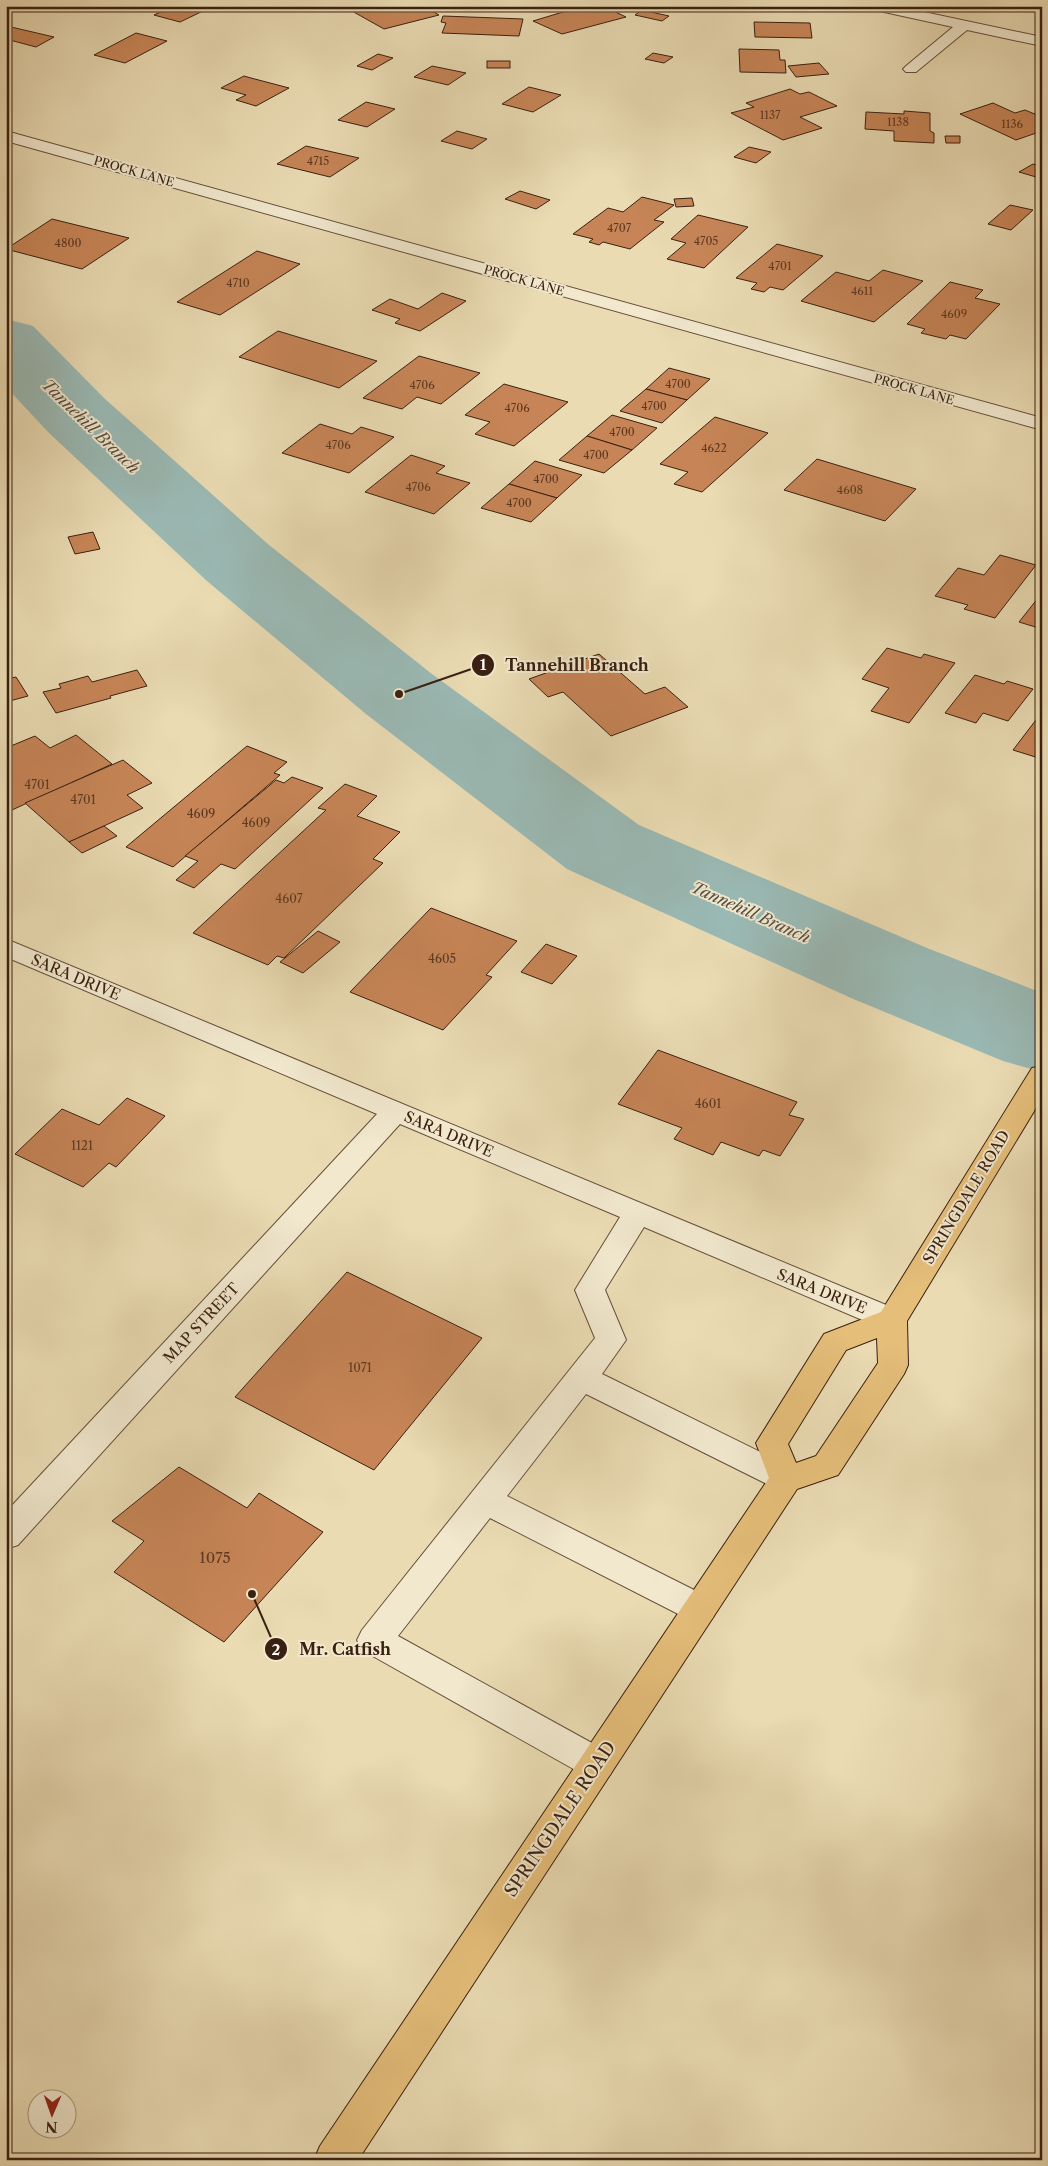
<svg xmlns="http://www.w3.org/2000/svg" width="1048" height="2166" viewBox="0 0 1048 2166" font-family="'Libre Caslon Text',serif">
<rect width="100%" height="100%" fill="#eadbb3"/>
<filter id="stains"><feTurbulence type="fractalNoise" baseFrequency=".004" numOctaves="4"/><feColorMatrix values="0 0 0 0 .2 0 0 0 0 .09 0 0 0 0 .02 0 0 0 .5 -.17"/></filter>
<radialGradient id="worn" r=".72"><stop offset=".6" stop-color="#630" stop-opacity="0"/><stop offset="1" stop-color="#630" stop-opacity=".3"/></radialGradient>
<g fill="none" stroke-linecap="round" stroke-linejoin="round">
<polygon fill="#9ab9b4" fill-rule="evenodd" points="6,319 33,326 104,398 269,545 432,674 639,825 927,948 1042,993 1042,1072 1003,1061 851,998 567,869 366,714 207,581 48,432 6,387"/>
</g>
<g fill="#c78557" stroke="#3a2011">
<polygon points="173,6 189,6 205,10 180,22 154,15"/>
<polygon points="343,6 423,6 439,15 384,29"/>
<polygon points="583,6 603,6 626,17 562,34 533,21"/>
<polygon points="628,6 664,6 654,12"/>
<polygon points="642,10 669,16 662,21 635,15"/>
<polygon points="443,16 523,19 519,36 442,33 446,23 441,22"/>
<polygon points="754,22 810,23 812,38 755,37"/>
<polygon points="11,27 54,37 36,47 6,39 6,29"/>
<polygon points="136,33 167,41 125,63 94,55"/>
<polygon points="739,49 779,50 780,60 785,60 786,73 740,72"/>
<polygon points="653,53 673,57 664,63 645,59"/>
<polygon points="378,54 393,58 372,70 357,66"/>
<rect x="487" y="61" width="23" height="7"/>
<polygon points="819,63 829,74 796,77 788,66"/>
<polygon points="432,66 466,73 448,85 414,77"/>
<polygon points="244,76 251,78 289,88 256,106 236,100 246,95 221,88"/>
<polygon points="529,87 561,95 533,112 502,104"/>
<polygon points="790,89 800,94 809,92 837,106 800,117 822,128 783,140 731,113 754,107 746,103"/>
<polygon points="366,102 395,109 367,127 338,120"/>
<polygon points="993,103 1015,113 1025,110 1042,117 1042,131 1016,140 960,114"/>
<polygon points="904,111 930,113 930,131 934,133 934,143 894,141 894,131 865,129 866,112 904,114"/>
<polygon points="457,131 487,139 472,149 441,141"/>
<polygon points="945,136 960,136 960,143 946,143"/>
<polygon points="306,146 359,158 330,177 277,164"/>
<polygon points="749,147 771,152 756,163 734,157"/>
<polygon points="1033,164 1042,167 1042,173 1036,177 1019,172"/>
<polygon points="520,191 550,200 536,209 505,199"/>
<polygon points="642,197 674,205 654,220 664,222 630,249 603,242 599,245 589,242 593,239 573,234 608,208 623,212"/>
<polygon points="692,198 694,206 676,207 674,199"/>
<polygon points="1010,205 1033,210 1011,230 988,224"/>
<polygon points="698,215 748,227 704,268 667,259 686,243 671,239"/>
<polygon points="52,219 129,238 82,269 6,249"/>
<polygon points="777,244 823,256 783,290 770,287 764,292 751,289 757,283 736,278"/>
<polygon points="257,251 300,264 220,315 177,302"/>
<polygon points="883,270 923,281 874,322 801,301 836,272 869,281"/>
<polygon points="950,282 983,290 975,298 1000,304 966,339 950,335 946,339 921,333 925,329 907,324"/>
<polygon points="442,293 466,301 420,331 395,323 400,319 372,310 390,299 418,309"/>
<polygon points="278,331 377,361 339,388 239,357"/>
<polygon points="419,356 480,373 441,404 417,397 402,409 363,398"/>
<polygon points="669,368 710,379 687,400 646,389"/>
<polygon points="504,384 568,402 514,446 475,434 490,422 465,415"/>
<polygon points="646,389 687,400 662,423 620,411"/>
<polygon points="612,415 657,428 632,450 587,436"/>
<polygon points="715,417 768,433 702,492 674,484 688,472 660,464"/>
<polygon points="320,424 352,434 361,427 394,437 349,473 282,453"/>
<polygon points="587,436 632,450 604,473 559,460"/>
<polygon points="411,455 445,466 436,473 470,483 434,514 365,492"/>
<polygon points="817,459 916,489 885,521 784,490"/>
<polygon points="535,461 582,475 557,498 509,484"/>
<polygon points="509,484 557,498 531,522 481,508"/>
<polygon points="93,532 100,549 75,554 68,537"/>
<polygon points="1000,555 1036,565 995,618 964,609 968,605 935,596 958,568 984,575"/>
<polygon points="1042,593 1042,629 1019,622"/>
<polygon points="887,648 921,658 924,654 955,663 909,723 871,711 889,688 862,679"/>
<polygon points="599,654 645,694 665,687 688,707 611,736 563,692 548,697 529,679"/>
<polygon points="137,670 147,686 110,696 111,698 56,713 43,692 61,688 59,684 88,676 92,682"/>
<polygon points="975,675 1004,684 1007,681 1033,689 1008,721 983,713 976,723 945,713"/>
<polygon points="16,677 28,696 6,702 6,679"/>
<polygon points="1042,712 1042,759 1013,750"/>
<polygon points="76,735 112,764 12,810 6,805 6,748 35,736 50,748"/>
<polygon points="247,746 287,762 274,773 280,775 173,867 126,847"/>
<polygon points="123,760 152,783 127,795 143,808 69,842 25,803"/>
<polygon points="292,777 323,788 235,869 221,864 194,888 176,880 198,861 185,856 276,780 284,783"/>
<polygon points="345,784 377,796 357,816 400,832 373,859 383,863 284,958 277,956 268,965 193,933 326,810 318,808"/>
<polygon points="104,826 117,836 82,853 69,842"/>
<polygon points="431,908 517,941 486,975 492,977 443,1030 350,992"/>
<polygon points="318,931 340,942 303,973 280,962"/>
<polygon points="546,944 577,956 552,984 521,972"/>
<polygon points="658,1050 797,1102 789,1115 804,1119 780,1156 763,1150 759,1156 721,1142 713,1155 674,1139 682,1128 618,1104"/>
<polygon points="127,1098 165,1116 116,1167 109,1163 83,1187 15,1154 62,1109 99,1125"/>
<polygon points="347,1272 482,1338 374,1470 235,1397"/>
<polygon points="179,1467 247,1508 259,1493 323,1532 224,1642 114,1572 144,1541 112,1521"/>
</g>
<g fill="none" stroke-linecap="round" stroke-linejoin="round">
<g stroke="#664f3a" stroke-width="2">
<g id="minor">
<polygon points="868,6 896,6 1042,37 1042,46 967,30 916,72 906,72 903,69 906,66 953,27 875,10"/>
<polygon points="6,131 1042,418 1042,430 6,141"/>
<polygon points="6,939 903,1312 907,1320 903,1328 892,1332 881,1328 644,1227 605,1290 626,1340 602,1374 797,1470 802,1479 797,1488 786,1492 775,1488 586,1394 507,1496 712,1599 717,1609 712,1619 700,1623 688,1619 490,1518 398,1636 610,1753 615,1764 610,1775 597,1780 584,1775 362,1650 357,1640 362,1630 595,1338 575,1290 620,1217 400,1124 18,1545 6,1549 6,1512 377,1114 6,957"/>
</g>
</g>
<g stroke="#3a2011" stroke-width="2">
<path id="major" d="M 1042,1066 L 1042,1098 L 907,1321 L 908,1365 L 904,1374 L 838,1475 L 797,1489 L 358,2160 L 314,2160 L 320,2146 L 769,1478 L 756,1443 L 824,1334 L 881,1312 L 1032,1068 ZM 877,1338 L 878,1363 L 816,1456 L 796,1463 L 788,1444 L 846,1350 Z"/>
</g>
<use href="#minor" fill="#f1e8ce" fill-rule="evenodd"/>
<use href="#major" fill="#e5be7a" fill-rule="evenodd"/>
</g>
<g text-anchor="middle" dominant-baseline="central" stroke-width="4" stroke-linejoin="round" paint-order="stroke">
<g font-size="11" fill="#5d3922">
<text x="770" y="115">1137</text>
<text x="898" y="122">1138</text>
<text x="1012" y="124">1136</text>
<text x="318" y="161">4715</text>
<text x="619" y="228">4707</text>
<text x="706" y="241">4705</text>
<text x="68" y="243">4800</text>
<text x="780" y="266">4701</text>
<text x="238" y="283">4710</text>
<text x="862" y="291">4611</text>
<text x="954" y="314">4609</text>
<text x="678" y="384">4700</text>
<text x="422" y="385">4706</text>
<text x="654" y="406">4700</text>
<text x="517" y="408">4706</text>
<text x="622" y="432">4700</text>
<text x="338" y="445">4706</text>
<text x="714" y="448">4622</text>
<text x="596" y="455">4700</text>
<text x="546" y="479">4700</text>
<text x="418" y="487">4706</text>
<text x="850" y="490">4608</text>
<text x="519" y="503">4700</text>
</g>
<g font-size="12" fill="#3a2011" stroke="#f1e8ce">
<text transform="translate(134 171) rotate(16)">PROCK LANE</text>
<text transform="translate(524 280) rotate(16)">PROCK LANE</text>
<text transform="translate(914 389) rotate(16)">PROCK LANE</text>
</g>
<g font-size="12" fill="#5d3922">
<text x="37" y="784">4701</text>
<text x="83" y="799">4701</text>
<text x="201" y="813">4609</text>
<text x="256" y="822">4609</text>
<text x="289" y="898">4607</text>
<text x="442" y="958">4605</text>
<text x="708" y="1103">4601</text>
<text x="82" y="1145">1121</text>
<text x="360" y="1367">1071</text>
</g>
<g font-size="15" fill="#3a2011" stroke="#f1e8ce">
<text transform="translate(76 977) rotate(23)">SARA DRIVE</text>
<text transform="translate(449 1134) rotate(23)">SARA DRIVE</text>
<text transform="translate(966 1197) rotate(-59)">SPRINGDALE ROAD</text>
<text transform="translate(822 1291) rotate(22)">SARA DRIVE</text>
<text transform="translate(201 1323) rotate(-47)">MAP STREET</text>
</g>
<g font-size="15" fill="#5d3922">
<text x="215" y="1557">1075</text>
</g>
<g font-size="16" font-style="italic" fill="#574e42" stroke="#f1e8ce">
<text transform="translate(91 426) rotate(44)">Tannehill Branch</text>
<text transform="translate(751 912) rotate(24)">Tannehill Branch</text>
</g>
<g font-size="18" fill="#3a2011" stroke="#f1e8ce">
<text transform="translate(560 1819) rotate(-56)">SPRINGDALE ROAD</text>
</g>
</g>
<path fill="none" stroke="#3a2011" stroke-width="2" d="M399 694L483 665M252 1594L276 1649"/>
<g fill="#3a2011" stroke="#f1e8ce" stroke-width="2">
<circle cx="399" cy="694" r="5"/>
<circle cx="252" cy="1594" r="5"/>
<circle cx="483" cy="665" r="12"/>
<circle cx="276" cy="1649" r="12"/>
</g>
<g font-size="15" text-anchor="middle" font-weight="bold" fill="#fff">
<text x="483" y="670">1</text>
<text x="276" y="1655">2</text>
</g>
<g font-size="16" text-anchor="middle" font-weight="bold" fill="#3a2011" stroke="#f1e8ce" stroke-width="4" stroke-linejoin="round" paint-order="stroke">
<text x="577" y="671">Tannehill Branch</text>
<text x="345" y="1655">Mr. Catfish</text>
</g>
<rect width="1048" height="2166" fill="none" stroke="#eadbb3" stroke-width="25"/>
<rect x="8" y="8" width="1033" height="2151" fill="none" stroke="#3a2011" stroke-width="2.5"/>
<rect x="12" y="12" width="1023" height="2141" fill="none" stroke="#3a2011"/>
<g transform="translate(52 2114) rotate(182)"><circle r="24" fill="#f1e8ce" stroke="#a89882"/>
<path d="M0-4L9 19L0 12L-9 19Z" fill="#8f2418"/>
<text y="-8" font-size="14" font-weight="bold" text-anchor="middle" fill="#3a2011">N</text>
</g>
<rect width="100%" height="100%" filter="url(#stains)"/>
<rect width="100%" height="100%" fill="url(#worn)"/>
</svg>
